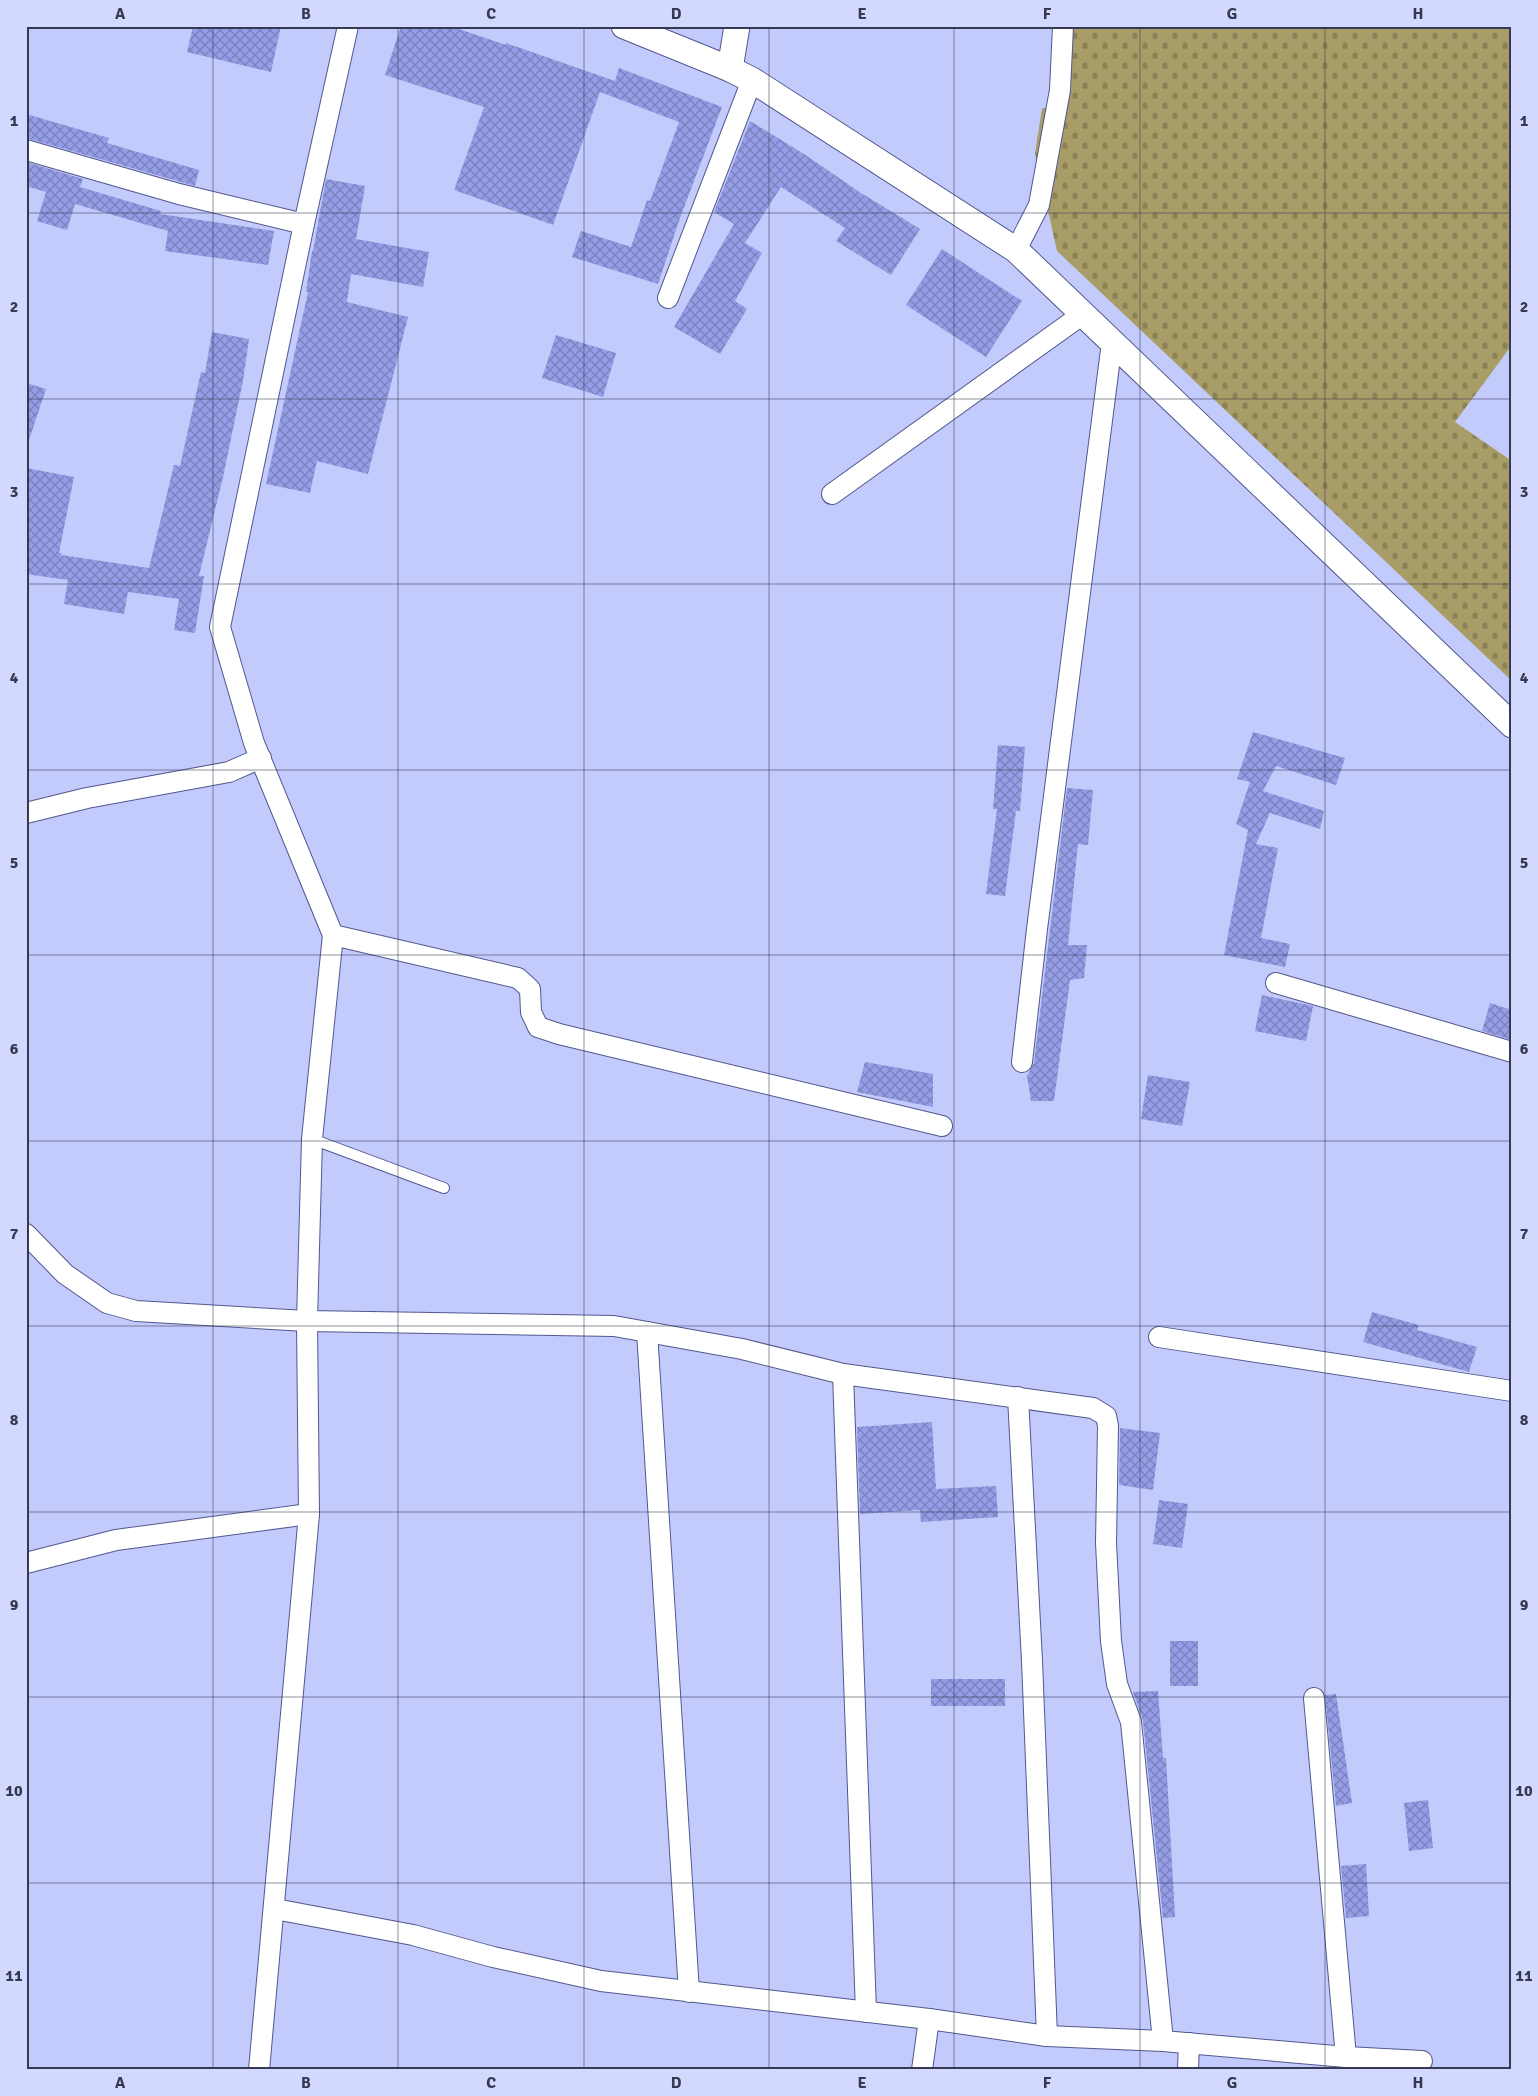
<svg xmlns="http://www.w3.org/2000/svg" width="1538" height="2096" viewBox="0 0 1538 2096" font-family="Signika,sans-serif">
<defs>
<pattern id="cemetery-stones" width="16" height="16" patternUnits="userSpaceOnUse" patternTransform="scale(1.25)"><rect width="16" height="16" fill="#a89d67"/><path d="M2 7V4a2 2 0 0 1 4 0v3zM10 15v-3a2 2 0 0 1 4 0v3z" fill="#8a8157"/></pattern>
<pattern id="building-cross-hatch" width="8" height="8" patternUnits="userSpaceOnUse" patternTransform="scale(1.25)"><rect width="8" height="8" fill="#949de6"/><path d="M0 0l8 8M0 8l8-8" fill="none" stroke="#7a81bd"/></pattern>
</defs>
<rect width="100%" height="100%" fill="#c3cbfc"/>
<polygon fill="url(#cemetery-stones)" points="1061,26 1512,26 1512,345 1455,422 1512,461 1512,681 1057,251 1035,153 1042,109 1059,103"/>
<g fill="url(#building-cross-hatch)">
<polygon points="193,26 281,26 271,72 187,52"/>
<polygon points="401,26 450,26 506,45 506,43 615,81 619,68 722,107 680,218 658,284 572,257 581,231 631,247 647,200 650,201 679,122 600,92 553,225 454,190 484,107 385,75"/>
<polygon points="26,114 109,138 107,143 199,170 195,186 26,138"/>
<polygon points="750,121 804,154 861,193 920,229 891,275 836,241 845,228 781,187 745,243 762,253 735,301 747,309 720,354 674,327 734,224 714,212"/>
<polygon points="26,162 83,179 80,187 161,211 160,214 274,231 268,265 165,251 168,231 75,204 67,230 37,221 46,192 26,186"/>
<polygon points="326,179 365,186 356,239 429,252 423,287 351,274 347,302 408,317 368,474 317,461 310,493 266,484 308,292 306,292 312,251 313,251"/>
<polygon points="942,249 1022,301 986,357 906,305"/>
<polygon points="212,332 249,339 243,381 223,477 199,576 204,576 195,633 174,630 179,599 128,592 124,614 64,604 68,580 26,574 28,535 26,535 26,468 74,477 59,553 62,553 61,555 149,568 174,465 180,466 201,372 205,373"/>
<polygon points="556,335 616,353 603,397 542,378"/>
<polygon points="26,383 46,389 29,440 26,440"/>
<polygon points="1253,732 1345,758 1336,785 1276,766 1263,791 1324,811 1320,829 1270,813 1256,844 1278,848 1261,938 1290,944 1285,967 1224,955 1248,830 1236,824 1250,782 1237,779"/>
<polygon points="998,745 1025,747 1020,811 1016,811 1005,896 986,894 997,809 993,809"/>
<polygon points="1067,788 1093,790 1088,845 1078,844 1068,945 1087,945 1084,978 1070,980 1054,1101 1031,1101 1027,1076 1034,1063"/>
<polygon points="1262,995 1313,1006 1306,1041 1255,1031"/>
<polygon points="1490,1003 1512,1010 1512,1040 1482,1031"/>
<polygon points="865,1062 933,1074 933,1107 857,1092"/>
<polygon points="1148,1075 1190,1082 1182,1126 1141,1119"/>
<polygon points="1372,1312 1419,1325 1417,1330 1477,1347 1469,1372 1363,1342"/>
<polygon points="932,1422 936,1489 996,1486 998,1517 921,1522 920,1510 860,1514 857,1427"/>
<polygon points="1120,1428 1160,1433 1153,1490 1119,1485"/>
<polygon points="1159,1500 1188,1504 1182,1548 1153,1544"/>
<rect x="1170" y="1641" width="28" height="45"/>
<rect x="931" y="1679" width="74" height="27"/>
<polygon points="1158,1691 1163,1758 1166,1758 1175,1917 1163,1918 1143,1721 1133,1692"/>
<polygon points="1336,1694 1352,1803 1336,1806 1325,1695"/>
<polygon points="1428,1800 1433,1848 1409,1851 1404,1803"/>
<polygon points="1366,1864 1369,1916 1346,1918 1341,1866"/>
</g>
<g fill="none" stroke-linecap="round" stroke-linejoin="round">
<g stroke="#52588e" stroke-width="12">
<polyline id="service" points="312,1139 444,1188"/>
</g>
<g stroke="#52588e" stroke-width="22">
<g id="minor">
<polyline points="26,150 179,194 304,224"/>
<polyline points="1016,250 1039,205 1060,90 1063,26"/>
<polyline points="668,298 752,80"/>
<polyline points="832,494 1083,314"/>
<polyline points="26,813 87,798 229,772 261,758"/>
<polyline points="333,935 518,978 530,989 531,1012 538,1027 559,1034 942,1126"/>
<polyline points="1276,983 1512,1052"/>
<polyline points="1022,1062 1037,929 1112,342"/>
<polyline points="26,1234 65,1274 107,1303 136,1311 307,1321 614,1326 742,1349 843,1374 1093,1408 1106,1416 1108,1426 1106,1543 1111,1641 1117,1684 1131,1722 1163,2041"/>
<polyline points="647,1332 689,1992"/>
<polyline points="1159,1337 1512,1391"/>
<polyline points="843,1374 866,2012"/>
<polyline points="1018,1397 1032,1661 1047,2036"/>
<polyline points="26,1563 116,1540 309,1514"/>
<polyline points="1314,1698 1346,2057"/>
<polyline points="275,1909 413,1935 493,1957 601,1981 929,2019 1047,2036 1163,2041 1346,2057 1422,2061"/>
<polyline points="259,2070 309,1514 307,1321 312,1139 333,935 254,743 220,627 304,224 348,26"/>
<polyline points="922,2070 929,2019"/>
<polyline points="1188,2070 1189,2043"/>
</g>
</g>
<g stroke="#52588e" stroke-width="27">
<g id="tertiary">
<polyline points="624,26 730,69 752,80 1016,250 1512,725"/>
<polyline points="730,69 737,26"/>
</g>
</g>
<use href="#service" stroke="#fff" stroke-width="10"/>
<use href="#minor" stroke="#fff" stroke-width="20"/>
<use href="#tertiary" stroke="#fff" stroke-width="25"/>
</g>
<path fill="none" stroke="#363952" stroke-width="1" stroke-opacity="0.55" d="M 213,26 L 213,2070M 398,26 L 398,2070M 584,26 L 584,2070M 769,26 L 769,2070M 954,26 L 954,2070M 1140,26 L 1140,2070M 1325,26 L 1325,2070M 26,213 L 1512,213M 26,399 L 1512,399M 26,584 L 1512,584M 26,770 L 1512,770M 26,955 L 1512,955M 26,1141 L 1512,1141M 26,1326 L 1512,1326M 26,1512 L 1512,1512M 26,1697 L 1512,1697M 26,1883 L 1512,1883"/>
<rect width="1538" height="2096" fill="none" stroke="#d3d9fe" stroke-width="55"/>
<rect x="28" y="28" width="1482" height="2040" fill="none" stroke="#363952" stroke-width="2"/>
<g font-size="16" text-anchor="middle" font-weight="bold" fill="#363952">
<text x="120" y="19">A</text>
<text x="306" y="19">B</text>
<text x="491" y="19">C</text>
<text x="676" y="19">D</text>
<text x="862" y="19">E</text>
<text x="1047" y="19">F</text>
<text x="1232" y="19">G</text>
<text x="1418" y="19">H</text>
<text x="14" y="126">1</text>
<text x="1524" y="126">1</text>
<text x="14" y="312">2</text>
<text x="1524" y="312">2</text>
<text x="14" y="497">3</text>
<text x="1524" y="497">3</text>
<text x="14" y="683">4</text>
<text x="1524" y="683">4</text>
<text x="14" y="868">5</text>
<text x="1524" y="868">5</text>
<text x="14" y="1054">6</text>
<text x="1524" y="1054">6</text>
<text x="14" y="1239">7</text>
<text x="1524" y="1239">7</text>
<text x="14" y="1425">8</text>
<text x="1524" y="1425">8</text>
<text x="14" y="1610">9</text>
<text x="1524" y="1610">9</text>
<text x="14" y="1796">10</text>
<text x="1524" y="1796">10</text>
<text x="14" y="1981">11</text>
<text x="1524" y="1981">11</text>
<text x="120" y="2088">A</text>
<text x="306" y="2088">B</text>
<text x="491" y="2088">C</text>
<text x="676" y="2088">D</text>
<text x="862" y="2088">E</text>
<text x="1047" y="2088">F</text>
<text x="1232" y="2088">G</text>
<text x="1418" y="2088">H</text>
</g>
</svg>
